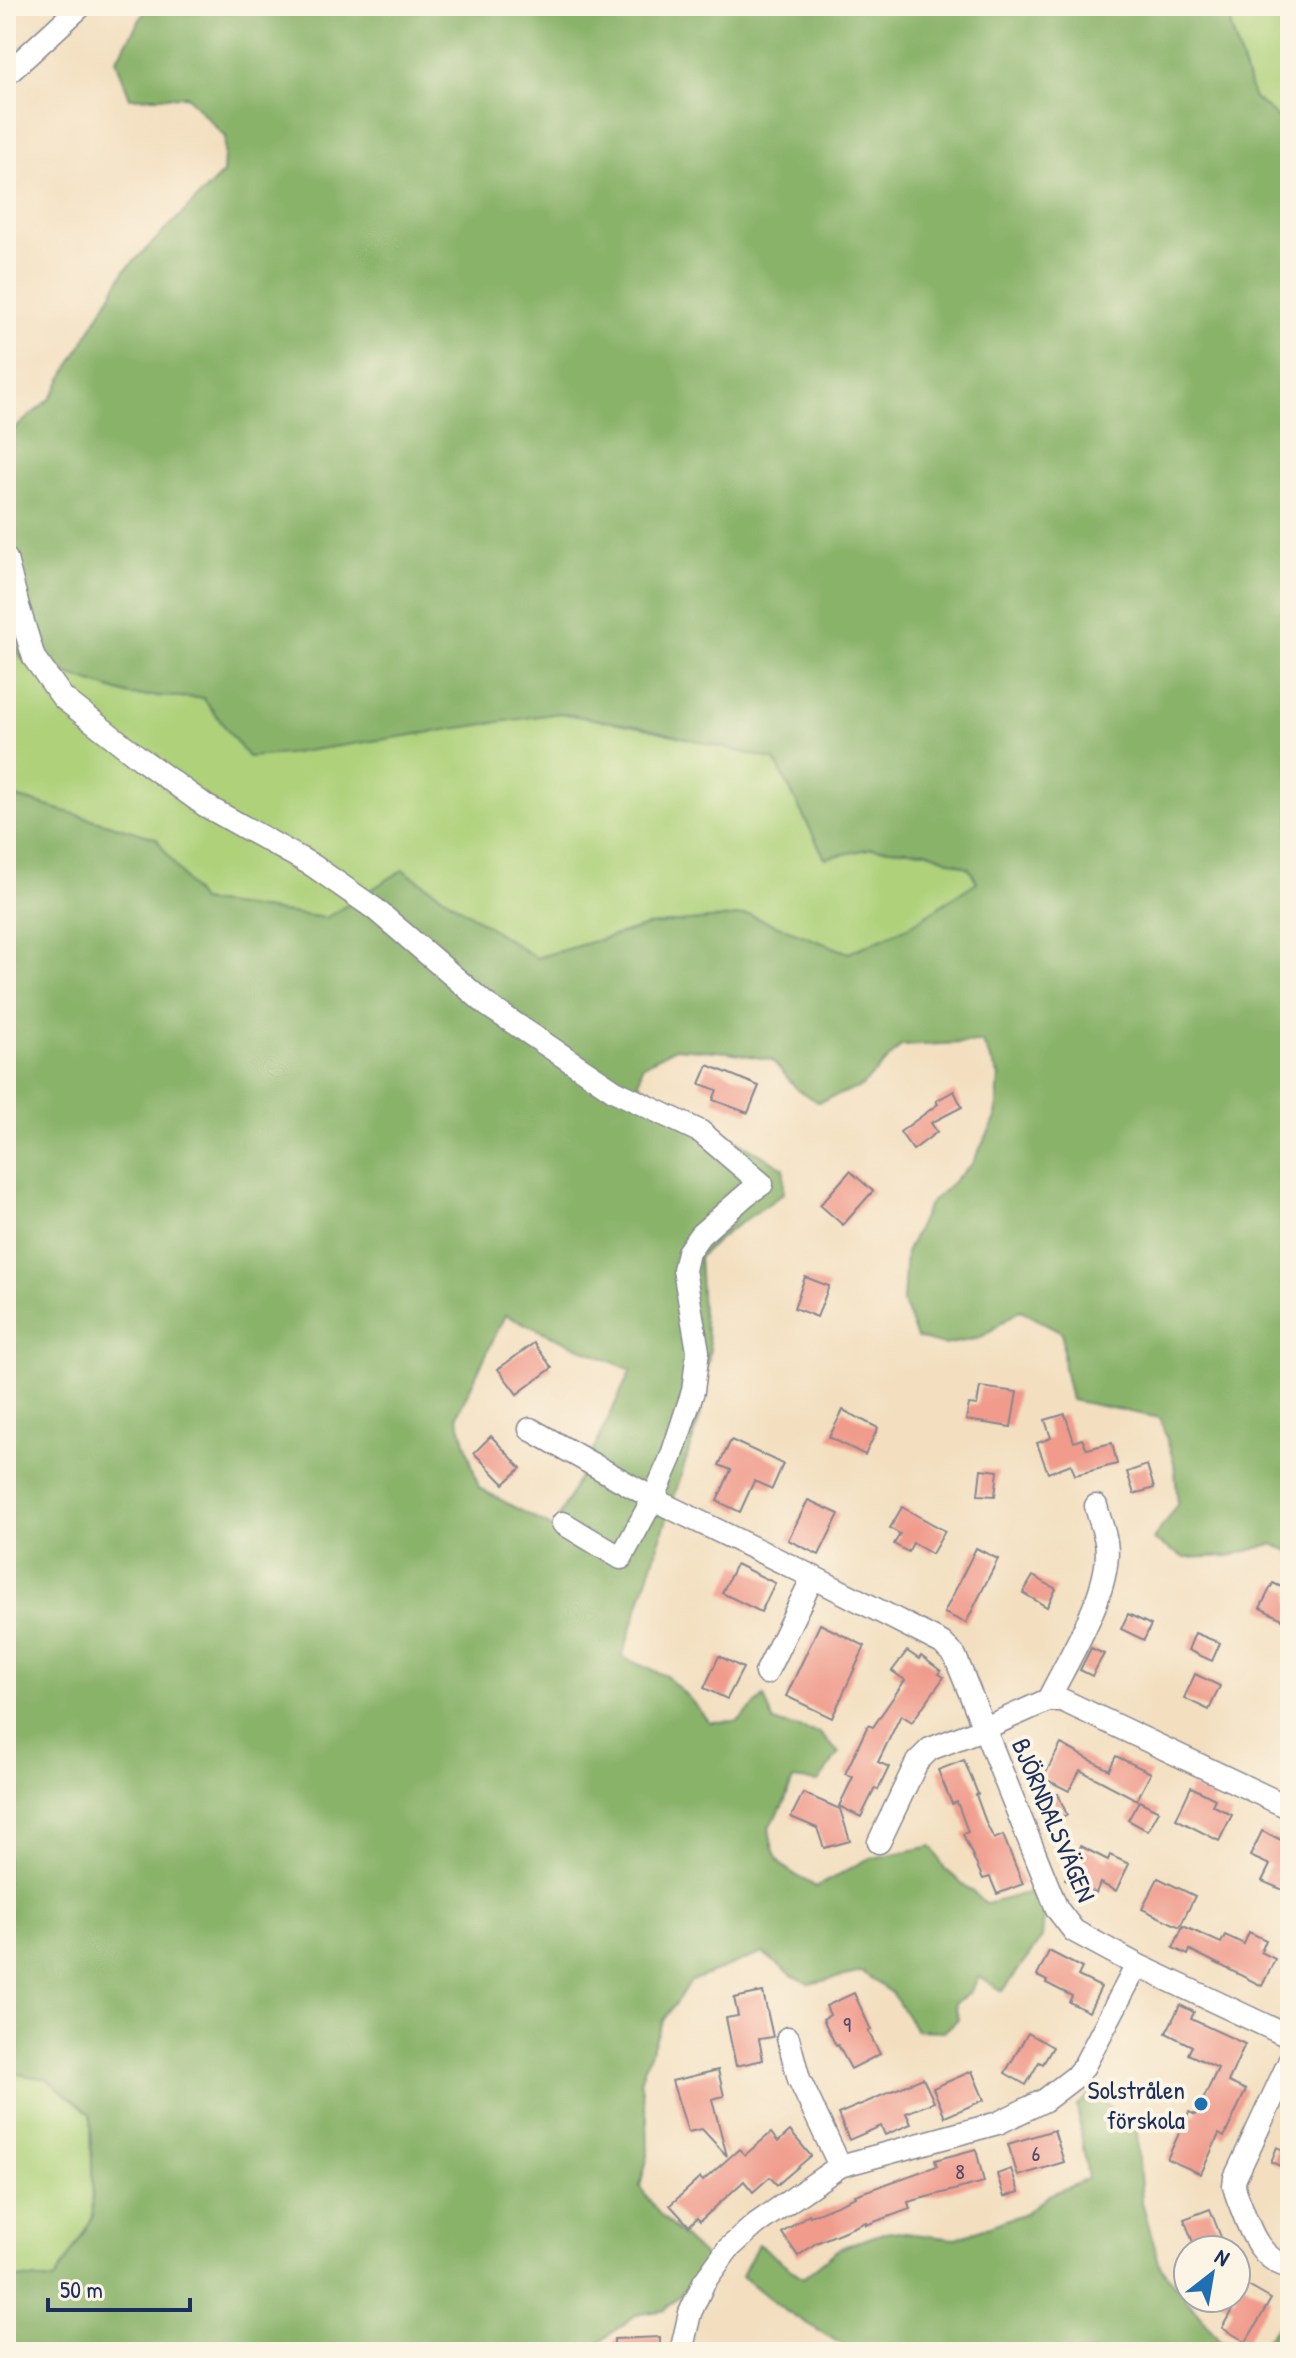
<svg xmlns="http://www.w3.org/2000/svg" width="1296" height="2358" viewBox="0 0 1296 2358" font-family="'Patrick Hand',sans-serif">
<rect width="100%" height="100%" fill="#fcf5e5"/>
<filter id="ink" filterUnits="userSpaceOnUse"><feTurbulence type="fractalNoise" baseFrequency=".0125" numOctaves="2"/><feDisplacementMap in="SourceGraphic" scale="16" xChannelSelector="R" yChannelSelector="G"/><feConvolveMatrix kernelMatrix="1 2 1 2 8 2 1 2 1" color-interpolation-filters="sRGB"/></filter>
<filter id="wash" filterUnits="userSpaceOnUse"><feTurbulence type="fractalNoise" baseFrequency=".006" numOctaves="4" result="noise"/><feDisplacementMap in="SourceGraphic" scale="32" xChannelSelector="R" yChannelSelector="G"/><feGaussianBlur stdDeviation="1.8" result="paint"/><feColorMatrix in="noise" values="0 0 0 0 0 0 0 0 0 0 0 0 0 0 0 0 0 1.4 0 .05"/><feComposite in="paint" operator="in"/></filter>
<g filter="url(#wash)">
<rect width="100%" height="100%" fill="#f3dfc0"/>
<g fill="#aed17a" stroke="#64806c" stroke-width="2">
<polygon points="1230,6 1290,6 1290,128 1253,97 1231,27"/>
<polygon points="6,626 22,659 130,695 203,698 248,757 559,713 641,727 775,760 825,858 872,848 927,851 969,868 977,882 908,927 849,953 749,915 651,925 536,958 403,870 326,918 200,901 156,838 6,794"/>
<polygon points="6,2072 47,2079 91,2114 93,2217 54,2281 6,2277"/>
</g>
<g fill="#8ab36a" stroke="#527164" stroke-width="2" fill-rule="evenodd">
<path d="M 148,6 L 1230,6 L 1231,28 L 1253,97 L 1290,128 L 1290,1551 L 1272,1544 L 1229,1556 L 1185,1558 L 1153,1540 L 1178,1503 L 1174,1462 L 1160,1418 L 1071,1400 L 1064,1368 L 1062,1332 L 1020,1310 L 980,1338 L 944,1345 L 917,1338 L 903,1302 L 906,1253 L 929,1204 L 972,1164 L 996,1118 L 999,1076 L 982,1042 L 901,1046 L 861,1087 L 818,1102 L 798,1090 L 772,1060 L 728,1052 L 675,1048 L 642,1066 L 639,1083 L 784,1168 L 784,1193 L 726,1233 L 699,1257 L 702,1312 L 710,1348 L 700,1417 L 622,1657 L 666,1676 L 688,1697 L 709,1722 L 738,1721 L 764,1697 L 774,1722 L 819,1733 L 839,1753 L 818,1782 L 793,1779 L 784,1803 L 769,1827 C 774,1868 783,1867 816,1887 L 868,1859 L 932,1846 L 945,1869 L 987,1904 L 1034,1891 L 1044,1914 L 1042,1938 L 1003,1991 L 979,1977 L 970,1992 L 955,2003 L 958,2019 L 945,2031 L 916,2030 L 892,1993 L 862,1972 L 809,1984 L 793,1976 L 763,1953 L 691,1981 L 662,2022 L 640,2081 L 647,2117 L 648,2155 L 640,2187 L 660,2215 L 711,2263 L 665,2310 L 636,2315 L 597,2344 L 596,2352 L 6,2352 L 6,2277 L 54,2281 L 93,2217 L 91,2114 L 47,2079 L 6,2072 L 6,794 L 156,838 L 200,901 L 326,918 L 403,870 L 536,958 L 651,925 L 749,915 L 849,953 L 908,927 L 977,882 L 969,868 L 927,851 L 872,848 L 825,858 L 775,760 L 641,727 L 559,713 L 286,754 L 248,757 L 203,698 L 130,695 L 22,659 L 6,626 L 6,436 L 51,398 L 125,270 L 223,173 L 225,137 L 187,96 L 130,98 L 116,60 ZM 505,1315 L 631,1370 L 598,1441 L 553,1528 L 479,1488 L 457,1415 Z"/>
<polygon points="1093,2091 1114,2111 1136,2120 1142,2202 1160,2266 1229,2352 855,2352 784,2310 742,2276 758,2244 803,2278 840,2248 889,2231 954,2239 1025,2213 1049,2195 1088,2179 1077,2106"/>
<polygon points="1289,2313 1290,2352 1236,2352 1265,2340"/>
</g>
<g id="blocks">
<g fill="#f09b8c">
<polygon points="708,1065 759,1086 748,1113 713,1100 717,1090 700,1084"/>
<polygon points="954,1091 962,1107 931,1123 937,1132 913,1150 900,1132 938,1104 936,1101"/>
<polygon points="850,1171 873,1191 843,1225 820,1205"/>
<polygon points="805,1277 829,1286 817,1317 794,1308"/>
<polygon points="534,1343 552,1368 517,1394 498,1369"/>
<polygon points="980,1387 1017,1392 1011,1427 966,1420 969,1404 977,1405"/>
<polygon points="843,1410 878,1428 865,1455 829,1437"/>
<polygon points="1065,1414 1074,1442 1082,1439 1087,1449 1112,1443 1117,1464 1075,1475 1071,1464 1048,1473 1037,1443 1051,1438 1045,1420"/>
<polygon points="491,1436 521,1468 504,1484 474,1453"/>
<polygon points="731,1440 783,1464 772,1489 754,1481 740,1512 717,1501 731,1470 719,1465"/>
<polygon points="1147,1465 1154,1488 1134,1494 1127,1472"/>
<polygon points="981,1469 998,1471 995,1496 978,1495"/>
<polygon points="808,1500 839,1514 819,1555 788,1540"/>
<polygon points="902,1507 945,1531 932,1554 913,1543 908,1552 894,1544 900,1534 890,1528"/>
<polygon points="976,1548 998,1559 966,1623 944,1613"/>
<polygon points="736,1564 775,1583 761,1612 722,1593"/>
<polygon points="1033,1576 1056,1589 1047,1607 1023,1593"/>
<polygon points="1273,1583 1290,1591 1290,1623 1260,1608"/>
<polygon points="1128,1614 1151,1625 1144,1640 1121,1629"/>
<polygon points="820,1624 865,1646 832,1718 786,1696"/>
<polygon points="1195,1633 1220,1643 1212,1661 1188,1650"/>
<polygon points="1091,1648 1104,1654 1092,1676 1080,1670"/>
<polygon points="907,1651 919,1659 921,1656 941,1671 939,1674 944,1677 912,1722 901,1715 878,1762 889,1767 878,1790 875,1788 861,1817 839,1806 853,1777 845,1774 868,1725 873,1727 905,1680 892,1671"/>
<polygon points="719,1656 743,1668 727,1699 704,1688"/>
<polygon points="1195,1674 1220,1686 1209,1710 1184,1698"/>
<polygon points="1061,1744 1109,1770 1116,1756 1151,1773 1137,1800 1080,1770 1069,1791 1043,1778"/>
<polygon points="964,1760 978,1794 976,1795 987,1825 994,1839 1003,1835 1023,1884 997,1894 990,1877 983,1879 963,1834 968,1832 957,1802 952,1804 938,1770"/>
<polygon points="1191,1787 1215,1799 1212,1805 1232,1815 1219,1841 1176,1819"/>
<polygon points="803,1793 840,1809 850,1841 824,1848 817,1828 791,1817"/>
<polygon points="1058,1794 1067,1815 1049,1822 1040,1802"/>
<polygon points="1139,1801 1159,1811 1148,1831 1128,1820"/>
<polygon points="1262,1831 1290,1844 1290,1893 1262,1881 1270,1865 1250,1856"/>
<polygon points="1080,1846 1108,1860 1110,1855 1129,1864 1116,1891 1100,1883 1096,1893 1065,1879"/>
<polygon points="1158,1878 1195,1896 1180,1927 1142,1909"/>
<polygon points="1183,1926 1221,1943 1225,1935 1244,1944 1249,1932 1266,1940 1261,1952 1275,1959 1262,1986 1190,1950 1188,1955 1173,1948"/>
<polygon points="1049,1951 1082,1968 1078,1976 1101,1987 1089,2012 1069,2002 1072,1996 1046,1983 1047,1981 1037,1976"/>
<polygon points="763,1992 773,2037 759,2039 763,2060 736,2066 726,2018 738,2016 734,1998"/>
<polygon points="854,1993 871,2030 868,2031 880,2054 851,2069 838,2045 836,2046 823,2019 830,2015 826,2006"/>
<polygon points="1180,2005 1194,2012 1191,2019 1245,2044 1228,2082 1246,2090 1224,2137 1219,2134 1201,2174 1167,2159 1189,2112 1196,2115 1218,2068 1188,2054 1192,2046 1166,2033"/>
<polygon points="1028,2033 1053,2047 1043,2064 1039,2062 1026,2085 1005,2073"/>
<polygon points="718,2070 724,2096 712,2099 727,2156 702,2129 688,2132 672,2081"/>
<polygon points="972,2071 984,2100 945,2117 933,2088"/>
<polygon points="923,2078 934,2102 906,2113 911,2124 885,2135 881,2126 849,2140 838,2114"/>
<polygon points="1054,2130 1064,2162 1018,2176 1008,2144"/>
<polygon points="790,2131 811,2156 777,2185 770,2177 753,2192 744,2181 700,2221 697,2218 689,2226 670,2205 700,2178 703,2181 739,2149 745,2155 771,2133 778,2142"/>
<polygon points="1277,2147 1290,2153 1290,2170 1271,2162"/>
<polygon points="976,2149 984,2182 908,2202 910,2209 866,2225 866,2222 816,2243 798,2256 782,2233 809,2214 810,2216 856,2197 855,2195 937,2166 935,2160"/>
<polygon points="1011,2169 1019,2192 1004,2197 997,2174"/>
<polygon points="1210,2209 1226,2250 1196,2250 1184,2219"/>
<polygon points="1236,2279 1271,2299 1246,2342 1222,2328 1233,2308 1216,2298 1236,2298"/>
<polygon points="660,2337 660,2352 614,2352 614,2339"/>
</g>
</g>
</g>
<g filter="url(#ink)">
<use href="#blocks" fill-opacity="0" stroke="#87878f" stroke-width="2"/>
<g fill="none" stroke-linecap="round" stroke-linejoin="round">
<g stroke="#87878f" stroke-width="25">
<g id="street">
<polyline points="6,75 81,6"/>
<polyline points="6,559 18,606 34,658 63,698 141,759 206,806 312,865 375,909 487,1005 615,1091 701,1132 762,1184 747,1194 700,1235 688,1252 684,1270 698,1351 693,1391 671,1458 653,1499 621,1558 563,1523"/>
<polyline points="530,1429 665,1505 813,1577 942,1643 955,1656 1057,1909 1074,1931 1137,1965 1290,2037"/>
<polyline points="766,1673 813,1577"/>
<path d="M 1048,1700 C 1068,1659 1114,1587 1106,1542 C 1104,1530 1099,1518 1096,1506"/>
<polyline points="879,1842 917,1762 930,1749 985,1728 1048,1700 1062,1700 1290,1808"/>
<polyline points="788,2038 799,2079 840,2166"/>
<path d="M 1290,2060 L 1235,2178 L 1234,2185 C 1235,2193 1239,2201 1242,2209 C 1251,2234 1262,2261 1290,2267"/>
<polyline points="681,2352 690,2313 704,2282 728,2249 756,2224 840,2166 998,2123 1045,2100 1075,2077 1084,2066 1137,1965"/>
</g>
</g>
<use href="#street" stroke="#fff" stroke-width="22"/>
</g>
</g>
<circle fill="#1f6fb2" stroke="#fcf5e5" stroke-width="3" cx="1201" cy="2104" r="8"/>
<g text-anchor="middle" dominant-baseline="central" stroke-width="8" stroke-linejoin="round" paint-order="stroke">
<g font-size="22" fill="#504a6a">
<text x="847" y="2024">9</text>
<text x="1036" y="2153">6</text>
<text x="960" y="2171">8</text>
</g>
<g font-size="26" fill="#1b2f5e" stroke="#fcf5e5">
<text transform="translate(1054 1820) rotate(67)">BJÖRNDALSVÄGEN</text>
</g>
<g font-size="26" fill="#1b2f5e" stroke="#fcf5e5" text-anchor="end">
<text x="1185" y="2089">Solstrålen<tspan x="1185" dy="30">förskola</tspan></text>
</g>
</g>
<rect width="1296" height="2358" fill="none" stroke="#fcf5e5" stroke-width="32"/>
<g transform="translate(1212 2274) rotate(31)"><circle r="38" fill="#fcf5e5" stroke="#a2a6af" stroke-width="2"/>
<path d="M0-6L14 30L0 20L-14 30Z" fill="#1f6fb2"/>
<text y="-12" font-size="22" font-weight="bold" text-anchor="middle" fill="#1b2f5e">N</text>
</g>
<path d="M48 2298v12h142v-12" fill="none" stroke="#1b2f5e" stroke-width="4"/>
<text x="60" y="2298" font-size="24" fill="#1b2f5e" stroke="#fcf5e5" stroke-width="6" paint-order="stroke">50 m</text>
</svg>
